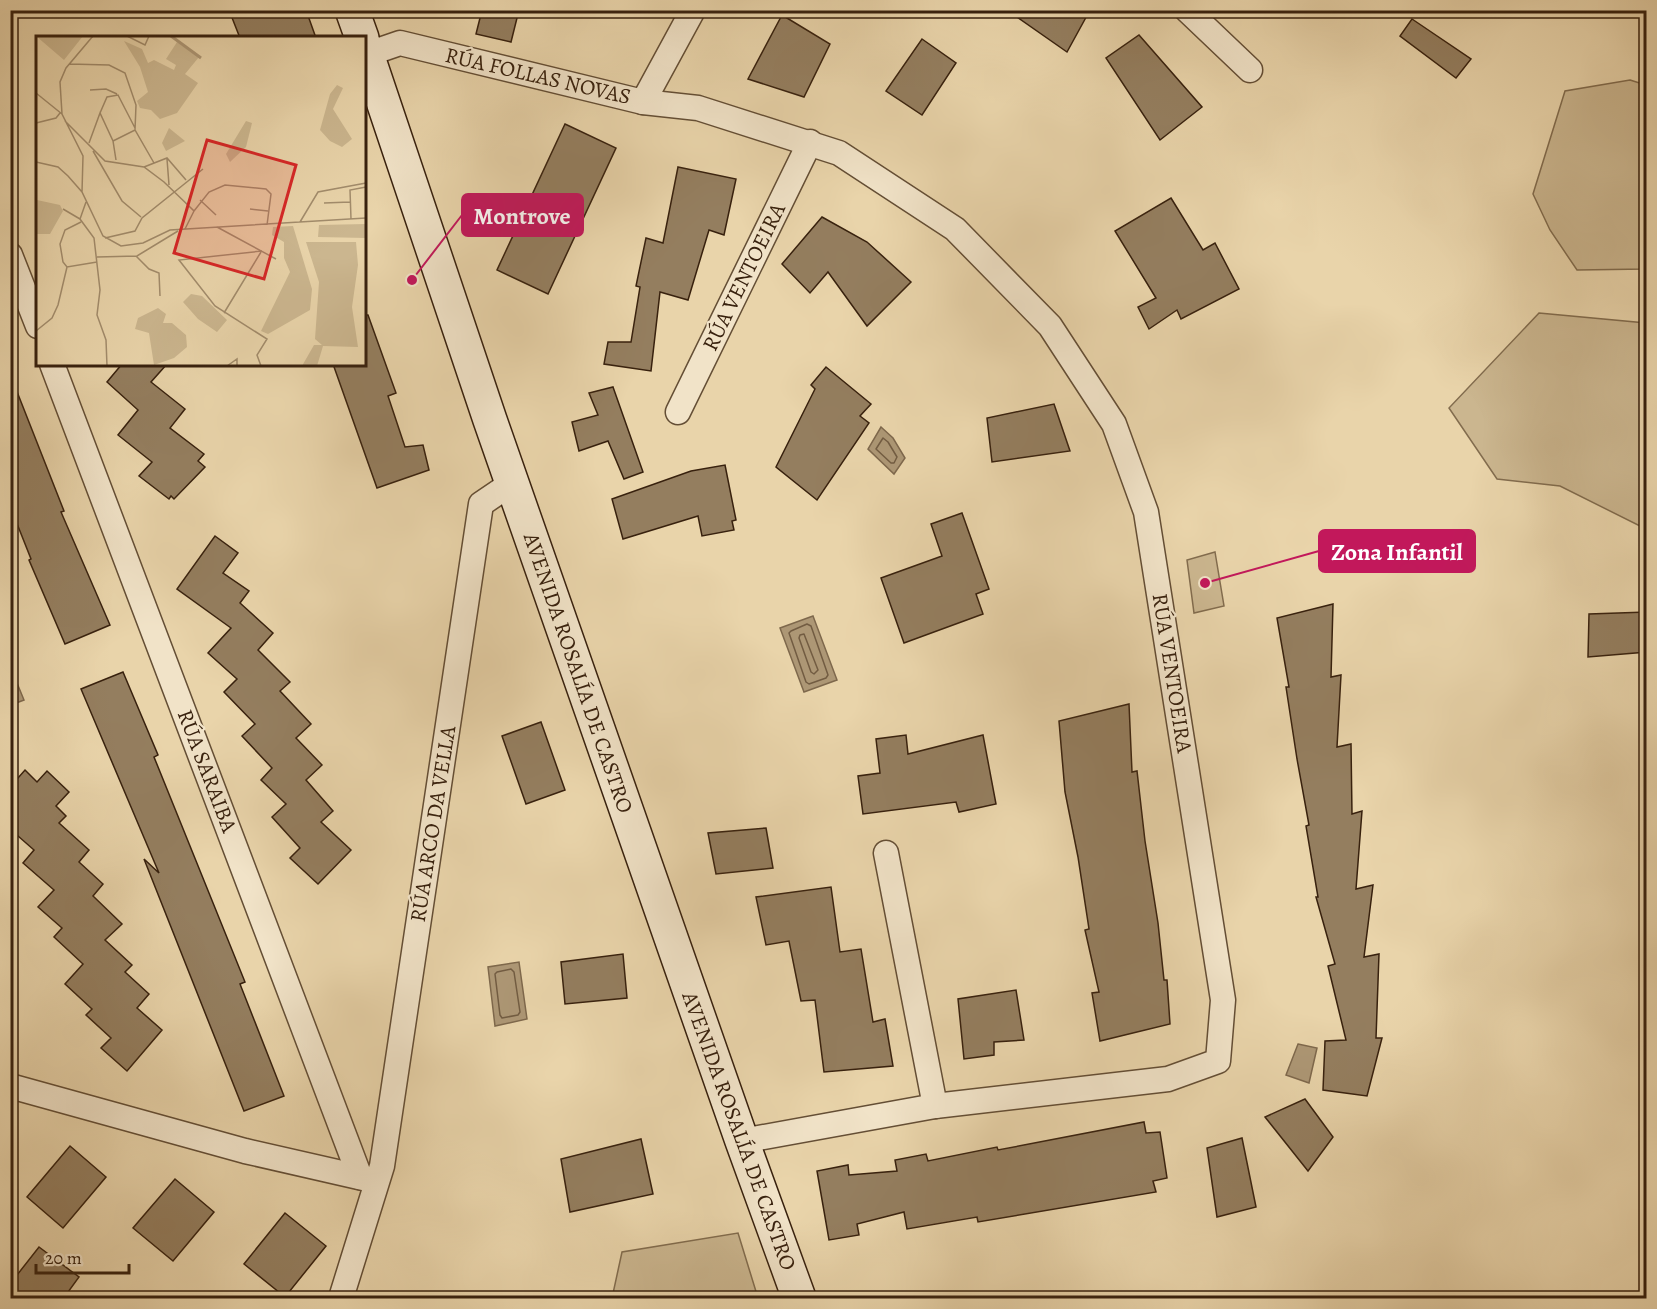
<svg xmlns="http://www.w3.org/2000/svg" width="1657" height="1309" viewBox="0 0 1657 1309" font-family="Alegreya,serif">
<rect width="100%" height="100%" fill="#e9d4aa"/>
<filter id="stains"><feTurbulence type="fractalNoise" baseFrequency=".00333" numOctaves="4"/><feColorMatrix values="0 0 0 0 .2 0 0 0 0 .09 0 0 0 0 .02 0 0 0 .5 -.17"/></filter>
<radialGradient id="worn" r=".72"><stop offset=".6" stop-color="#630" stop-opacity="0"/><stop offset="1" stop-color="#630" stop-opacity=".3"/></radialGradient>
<g fill="#cbb68f" stroke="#826c4e" stroke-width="1.5">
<polygon points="1630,80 1646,85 1646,269 1577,270 1550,230 1533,194 1565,91"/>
<polygon points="1539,313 1646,323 1646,529 1560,486 1497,479 1449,408"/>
<polygon points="1215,552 1224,606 1194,613 1187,560"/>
<polygon points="738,1233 758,1298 612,1298 622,1252"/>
</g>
<g fill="#ad9775" stroke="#7e684c" stroke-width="1.5">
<polygon points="881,427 893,438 905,458 894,474 868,449"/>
<polygon points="813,616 837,680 804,692 780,628"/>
<polygon points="10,666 24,700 11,705 10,705"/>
<polygon points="519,962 527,1019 495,1026 488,967"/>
<polygon points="1298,1044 1317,1048 1309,1083 1286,1075"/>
</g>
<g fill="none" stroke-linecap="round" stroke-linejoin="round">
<g stroke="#725c42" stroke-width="1.5">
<polygon points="883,438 888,442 897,457 894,463 891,463 876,449"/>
<polygon points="807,624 811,626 828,675 826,678 809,684 806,682 789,633 791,631"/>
<polygon points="804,634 818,670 814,674 811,672 799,638 800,635"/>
<polygon points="511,969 514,972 520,1012 518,1015 502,1018 500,1015 495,974 497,972"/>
</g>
</g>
<g fill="#947e5f" stroke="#38210e" stroke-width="1.5">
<polygon points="229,10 306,10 316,38 240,38"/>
<polygon points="482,10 519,10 511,42 476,34"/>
<polygon points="1007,10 1090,10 1067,52"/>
<polygon points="782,15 830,44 804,97 748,79"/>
<polygon points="1412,19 1471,59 1456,78 1400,36"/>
<polygon points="1139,35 1202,107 1160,140 1106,58"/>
<polygon points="922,39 956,63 922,115 886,91"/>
<polygon points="565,124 616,148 548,294 497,270"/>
<polygon points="678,167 736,179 724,235 709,230 688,300 660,292 651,371 604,364 608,342 631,342 640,287 636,286 646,238 663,243"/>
<polygon points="1171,198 1203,250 1215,243 1239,289 1181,319 1177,310 1149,329 1138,307 1156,298 1115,231"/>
<polygon points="822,217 867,242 911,282 867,326 828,272 810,293 782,264"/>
<polygon points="364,315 368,315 396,393 388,396 405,447 423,445 429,470 377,488 333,364 364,364"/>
<polygon points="122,364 167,364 151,382 185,409 170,428 204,454 198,461 205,467 174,499 171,496 169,499 139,476 152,462 118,435 138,410 107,382"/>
<polygon points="826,367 871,404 860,416 869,423 817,500 776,467 815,389 811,385"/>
<polygon points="10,379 12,379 64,511 61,512 110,625 65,644 29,560 31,559 10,506"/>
<polygon points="613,387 643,472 624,479 608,441 579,451 572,422 598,415 589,393"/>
<polygon points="1054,404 1070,451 992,462 987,418"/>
<polygon points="725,465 736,520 732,521 734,530 702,536 698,516 623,539 612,499 691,471"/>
<polygon points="962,513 989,589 976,594 983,614 904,643 881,578 942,556 931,524"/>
<polygon points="215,536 238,553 223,573 249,591 240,603 273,633 258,650 290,682 280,691 311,724 296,738 322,765 306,780 333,811 321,822 351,850 318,884 290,858 300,848 272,817 286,804 261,780 272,768 242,736 255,724 224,692 237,679 208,653 231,628 177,589"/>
<polygon points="1333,604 1331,677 1341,675 1337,747 1351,744 1352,814 1362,811 1356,889 1373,885 1364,957 1379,954 1376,1038 1382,1038 1367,1096 1323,1090 1325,1041 1346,1040 1328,966 1335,964 1316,897 1318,897 1306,826 1309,825 1297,759 1286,687 1289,687 1277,618"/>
<polygon points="1647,612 1647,652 1588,657 1589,614"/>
<polygon points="123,672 158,755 154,757 245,982 240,984 284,1096 244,1111 144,859 159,873 81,689"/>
<polygon points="1129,704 1132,772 1137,771 1145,841 1158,923 1164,980 1167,980 1170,1024 1100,1041 1092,993 1099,992 1085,930 1089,929 1078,857 1065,792 1059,721"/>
<polygon points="541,722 565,790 526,804 502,736"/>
<polygon points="906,735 908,754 983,735 996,804 959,812 956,802 863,814 858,776 880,773 876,739"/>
<polygon points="25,770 37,782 47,771 69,792 56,806 66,816 59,823 89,850 79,862 103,884 93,896 122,924 105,940 132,965 125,972 149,994 137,1008 162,1030 127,1071 101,1048 111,1038 86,1015 92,1009 65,984 83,964 54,937 62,928 38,907 54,890 23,863 34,850 10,829 10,787"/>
<polygon points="766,828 773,868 716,874 708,833"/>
<polygon points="831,887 840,952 861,949 873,1022 885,1019 893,1066 824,1072 815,1000 801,1001 789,941 766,945 756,897"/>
<polygon points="623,954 627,998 565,1004 561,962"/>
<polygon points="1016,990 1024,1040 994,1042 994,1055 964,1059 958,999"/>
<polygon points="1305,1099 1333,1137 1308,1171 1265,1117"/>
<polygon points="1144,1122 1146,1133 1160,1132 1167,1178 1153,1181 1156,1192 978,1222 977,1217 907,1229 904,1212 857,1224 859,1235 829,1240 817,1171 848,1165 849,1175 897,1171 895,1160 926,1154 928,1161 997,1147 998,1150"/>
<polygon points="1242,1138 1256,1207 1217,1217 1207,1148"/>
<polygon points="641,1139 653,1194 570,1212 561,1159"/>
<polygon points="70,1146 106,1177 63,1228 27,1197"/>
<polygon points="175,1179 214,1212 173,1261 133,1228"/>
<polygon points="285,1213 326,1246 285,1297 244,1264"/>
<polygon points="39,1247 79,1277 63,1299 10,1299 10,1284"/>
</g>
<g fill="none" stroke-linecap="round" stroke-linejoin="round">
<g stroke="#644e35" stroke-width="27">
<g id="street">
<polyline points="1187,10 1250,70"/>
<polyline points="368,54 400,43 643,102 693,10"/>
<polyline points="643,102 698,108 839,153 955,229 1050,326 1114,424 1146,512 1223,1000 1218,1061 1168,1079 935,1106 742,1141"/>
<polyline points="10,255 38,326"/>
<polyline points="52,364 360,1177"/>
<polyline points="678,412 810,142"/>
<polyline points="886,853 935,1106"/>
<polyline points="10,1086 245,1151 372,1180"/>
<polyline points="341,1298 382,1166 481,504 512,483"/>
</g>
</g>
<g stroke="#38210e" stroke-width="36">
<g id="secondary">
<polyline points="352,10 362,38"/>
<polyline points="364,45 490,420 742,1141 799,1298"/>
</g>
</g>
<use href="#street" stroke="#f1e3c8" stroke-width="24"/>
<use href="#secondary" stroke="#f1e3c8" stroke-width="33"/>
</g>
<g text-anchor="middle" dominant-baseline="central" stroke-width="4.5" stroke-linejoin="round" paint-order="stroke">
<g font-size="22" fill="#38210e" stroke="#f1e3c8">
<text transform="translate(538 76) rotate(13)">RÚA FOLLAS NOVAS</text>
<text transform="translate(744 277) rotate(-64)">RÚA VENTOEIRA</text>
<text transform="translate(578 673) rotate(71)">AVENIDA ROSALÍA DE CASTRO</text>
<text transform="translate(1172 673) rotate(81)">RÚA VENTOEIRA</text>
<text transform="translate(207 771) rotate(69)">RÚA SARAIBA</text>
<text transform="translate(433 824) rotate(-81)">RÚA ARCO DA VELLA</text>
<text transform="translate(739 1131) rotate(70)">AVENIDA ROSALÍA DE CASTRO</text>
</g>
</g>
<g transform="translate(36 36)">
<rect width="330" height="330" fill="#e9d4aa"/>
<path d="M 0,0 L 47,0 L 28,24 ZM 88,5 L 106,13 L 112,27 L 118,24 L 138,34 L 140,29 L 130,23 L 141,6 L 163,21 L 149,38 L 162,47 L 141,77 L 124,83 L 115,74 L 104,72 L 101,65 L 112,56 L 104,31 ZM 301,49 L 307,52 L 297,73 L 316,103 L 306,111 L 294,105 L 284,94 L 294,58 ZM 210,85 L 216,87 L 210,111 L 194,126 L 190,118 ZM 133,92 L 149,105 L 130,115 L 126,107 ZM 1,164 L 24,169 L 27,175 L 14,198 L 0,198 ZM 330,188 L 330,202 L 282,201 L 283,189 ZM 257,190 L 276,253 L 274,274 L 232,298 L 225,295 L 254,236 L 248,222 L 248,206 L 236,199 L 237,191 ZM 270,206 L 320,206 L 322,229 L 316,271 L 322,311 L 287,310 L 281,330 L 266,330 L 278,309 L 286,309 L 279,303 L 283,246 ZM 155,258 L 166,260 L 191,284 L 181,296 L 162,283 L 147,266 ZM 122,272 L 130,278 L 127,287 L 136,287 L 150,299 L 151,311 L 138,322 L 118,329 L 113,297 L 99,293 L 102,282 Z" fill="#cbb68f"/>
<path fill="none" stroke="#ad9775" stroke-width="3" d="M 135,0 L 165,22"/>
<path fill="none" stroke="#a28c6c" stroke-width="1.5" d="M 91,0 L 109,9 L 113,0M 33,28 L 73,29 L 89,37 L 100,69 L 99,94M 54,54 L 70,53 L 81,58M 0,57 L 26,78M 64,77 L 71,61 L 82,59 L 99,92M 29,85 L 69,125 L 108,131 L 128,146 L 158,175 L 149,193M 0,87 L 20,82 L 24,77M 77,105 L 99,94 L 118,127M 53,107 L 64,77 L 77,105 L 80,124M 57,115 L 86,165 L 105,181M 131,123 L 133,149M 0,126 L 22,131 L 32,140 L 46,156 L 67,200 L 85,210 L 107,207 L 134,194 L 330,182M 108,131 L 131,122 L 150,144M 46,156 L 47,120 L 26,78 L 24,46 L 30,32 L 57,0M 164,164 L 180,179M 50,166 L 44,183 L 58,202 L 64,254 L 61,279 L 70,304 L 71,330M 288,167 L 314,166M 27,173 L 44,183M 214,173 L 232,175M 158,175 L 173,156 L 189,149 L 230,153 L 235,158 L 231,189M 315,183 L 314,154 L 330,151M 45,186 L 29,194 L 24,208 L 27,226 L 31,231 L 61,226M 264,186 L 282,156 L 330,147M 181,191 L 240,223M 69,202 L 99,195 L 106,182 L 167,133M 100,220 L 113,233 L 123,237 L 124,260M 61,221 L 101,220 L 142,195M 188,277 L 225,216M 0,295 L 16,282 L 22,269 L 31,231M 191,330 L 201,323 L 201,330M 225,330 L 221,319 L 231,303 L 179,270 L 143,224 L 226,215"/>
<path fill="#d62828" fill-opacity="0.15" stroke="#d62828" stroke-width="3" d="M 171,104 L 260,129 L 228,243 L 138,217 Z"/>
<rect width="330" height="330" fill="none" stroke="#38210e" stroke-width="3"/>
</g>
<path fill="none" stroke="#c2185b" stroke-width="2" d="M412 280L462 215M1205 583L1319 551"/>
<g fill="#c2185b" stroke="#f1e3c8" stroke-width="2">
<circle cx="412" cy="280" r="6"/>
<circle cx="1205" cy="583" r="6"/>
</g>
<g fill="#c2185b" stroke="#c2185b" stroke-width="2">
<rect x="462" y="194" width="121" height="42" rx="6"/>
<rect x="1319" y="530" width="156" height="42" rx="6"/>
</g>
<g font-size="24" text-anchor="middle" font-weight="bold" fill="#fff">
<text x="522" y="224">Montrove</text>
<text x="1397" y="560">Zona Infantil</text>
</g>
<rect width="1657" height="1309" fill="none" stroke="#e9d4aa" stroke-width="36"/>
<rect x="12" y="12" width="1633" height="1285" fill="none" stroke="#38210e" stroke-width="3"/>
<rect x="18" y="18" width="1621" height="1273" fill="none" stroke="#38210e" stroke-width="1.5"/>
<path d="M36 1264v9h93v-9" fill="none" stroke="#38210e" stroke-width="3"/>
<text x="45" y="1264" font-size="18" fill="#38210e" stroke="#f1e3c8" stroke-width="4.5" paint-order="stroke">20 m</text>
<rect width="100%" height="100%" filter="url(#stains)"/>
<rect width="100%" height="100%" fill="url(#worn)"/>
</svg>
